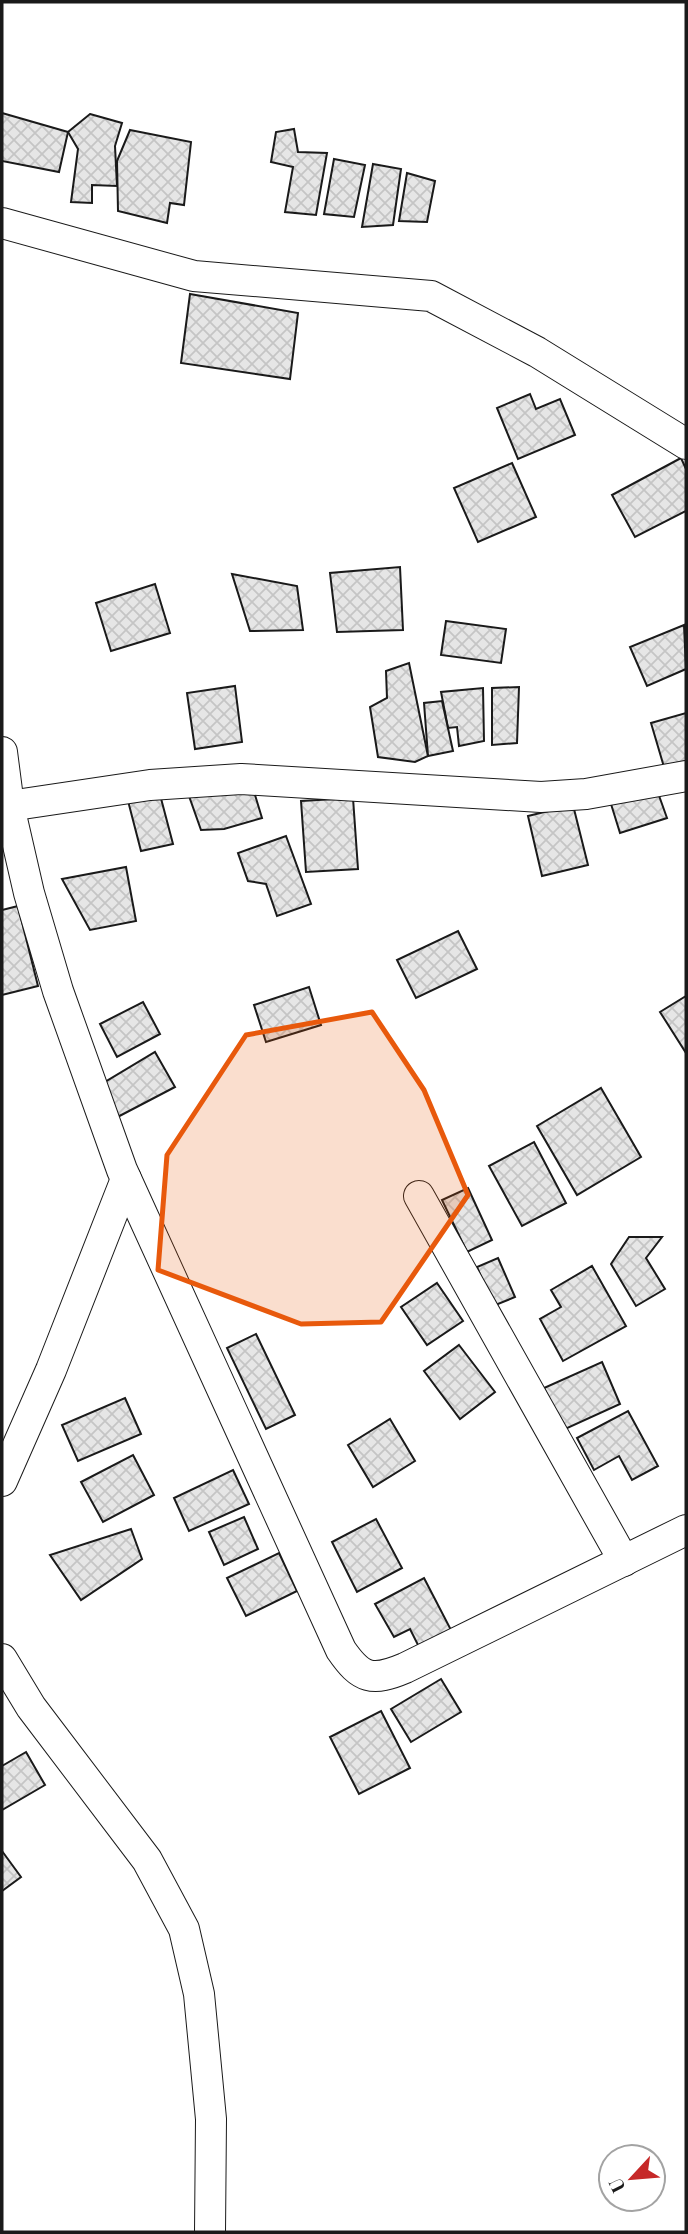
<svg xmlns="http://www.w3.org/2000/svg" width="688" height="2234" viewBox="0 0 688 2234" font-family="'Playfair Display',serif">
<defs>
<pattern id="building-cross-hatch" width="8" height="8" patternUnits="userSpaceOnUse" patternTransform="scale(1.75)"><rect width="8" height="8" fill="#e6e6e6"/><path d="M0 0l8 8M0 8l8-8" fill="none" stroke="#c5c5c5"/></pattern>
</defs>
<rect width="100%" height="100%" fill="#fff"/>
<g fill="url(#building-cross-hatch)" stroke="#1a1a1a" stroke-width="2">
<polygon points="2,113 68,132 59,172 2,161"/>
<polygon points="90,114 122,123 115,146 117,186 92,185 92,203 71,202 78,149 68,132"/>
<polygon points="294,129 298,152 327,153 316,215 285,212 293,167 271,162 276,132"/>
<polygon points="130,130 191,142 184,205 170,203 167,223 118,211 117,161"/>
<polygon points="334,159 365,165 354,217 324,214"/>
<polygon points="373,164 401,169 393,225 362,227"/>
<polygon points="407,173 435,181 427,222 399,221"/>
<polygon points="190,294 298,313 290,379 181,363"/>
<polygon points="530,394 536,409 560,399 575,435 518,459 497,408"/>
<polygon points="681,458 686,469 686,511 635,537 612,495"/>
<polygon points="512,463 536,517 478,542 454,488"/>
<polygon points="400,567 403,630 337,632 330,573"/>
<polygon points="232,574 297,586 303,630 250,631"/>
<polygon points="155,584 170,633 111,651 96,603"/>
<polygon points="446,621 506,629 501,663 441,655"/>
<polygon points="684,625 686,669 647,686 630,647"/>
<polygon points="409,663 428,756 415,762 378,757 370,707 387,698 386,671"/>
<polygon points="235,686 242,742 195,749 187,693"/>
<polygon points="519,687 517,743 492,745 492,688"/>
<polygon points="483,688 484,741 459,746 457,727 448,728 441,692"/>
<polygon points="442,701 453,751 428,756 424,703"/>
<polygon points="686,713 686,761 664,767 651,723"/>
<polygon points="252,785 262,818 224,829 201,830 189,796"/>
<polygon points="158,787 173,844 141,851 127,797"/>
<polygon points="657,790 667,818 620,833 611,804"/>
<polygon points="353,798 358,869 306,872 301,801"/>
<polygon points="573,805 588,865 542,876 528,816"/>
<polygon points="286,836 311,904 277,916 266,884 248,881 238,853"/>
<polygon points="126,867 136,921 90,930 62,879"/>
<polygon points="18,906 38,986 2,995 2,910"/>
<polygon points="458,931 477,969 416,998 397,960"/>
<polygon points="309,987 321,1025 266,1042 254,1005"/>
<polygon points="686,996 686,1053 660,1012"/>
<polygon points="143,1002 160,1034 117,1057 100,1024"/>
<polygon points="155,1052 175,1087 108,1122 95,1088"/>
<polygon points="601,1088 641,1157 577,1195 537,1126"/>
<polygon points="534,1142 566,1203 522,1226 489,1166"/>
<polygon points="468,1188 492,1240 467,1252 442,1200"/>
<polygon points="629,1237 662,1237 646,1258 665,1289 636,1306 611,1264"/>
<polygon points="498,1258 515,1297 493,1306 477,1267"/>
<polygon points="592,1266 626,1326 563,1361 540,1319 561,1307 551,1290"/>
<polygon points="437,1283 463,1321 427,1345 401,1307"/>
<polygon points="256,1334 295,1415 266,1429 227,1348"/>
<polygon points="459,1345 495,1392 460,1419 424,1371"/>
<polygon points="602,1362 620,1404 563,1430 544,1388"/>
<polygon points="125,1398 141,1434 78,1461 62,1425"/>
<polygon points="628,1411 658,1466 632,1480 619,1456 594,1470 577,1438"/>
<polygon points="390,1419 415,1461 373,1487 348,1445"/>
<polygon points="133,1455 154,1495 103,1522 81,1482"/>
<polygon points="233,1470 249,1504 189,1531 174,1498"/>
<polygon points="244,1517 258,1549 224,1565 209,1532"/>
<polygon points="376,1519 402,1568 357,1592 332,1542"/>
<polygon points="131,1529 142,1559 81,1600 50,1555"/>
<polygon points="279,1553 297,1591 246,1616 227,1578"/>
<polygon points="424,1578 451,1630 419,1647 410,1629 394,1637 375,1604"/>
<polygon points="441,1679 461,1712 411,1742 391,1709"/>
<polygon points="381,1711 410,1768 359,1794 330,1737"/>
<polygon points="26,1752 45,1785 2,1810 2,1766"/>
<polygon points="2,1851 21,1877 2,1891"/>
</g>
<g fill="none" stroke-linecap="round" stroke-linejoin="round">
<g stroke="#1a1a1a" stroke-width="32">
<g id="street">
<polyline points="2,223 194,276 431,296 537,352 686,444"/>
<path d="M 2,752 L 9,806 L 29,893 L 58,991 L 122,1170 L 341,1650 C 361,1679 372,1682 405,1668 L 686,1530"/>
<polyline points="9,806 150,785 241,779 541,797 586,794 686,776"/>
<polyline points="419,1196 624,1561"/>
<polyline points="2,1481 51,1370 126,1179"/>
<polyline points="2,1659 31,1707 147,1860 184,1929 199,1994 211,2119 210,2232"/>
</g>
</g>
<use href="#street" stroke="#fff" stroke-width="30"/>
</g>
<path fill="#e8590c" fill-opacity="0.2" stroke="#e8590c" stroke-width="5" stroke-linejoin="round" d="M 372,1012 L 424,1090 L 468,1195 L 381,1322 L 301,1324 L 158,1270 L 167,1155 L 246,1035 Z"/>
<rect width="688" height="2234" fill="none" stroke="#1a1a1a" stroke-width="7"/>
<g transform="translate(632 2178) rotate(244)"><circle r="33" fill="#ffffff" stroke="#a3a3a3" stroke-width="2"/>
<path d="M0-5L12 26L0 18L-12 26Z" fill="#c62828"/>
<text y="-10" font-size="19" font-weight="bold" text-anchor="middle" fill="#1a1a1a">U</text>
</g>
</svg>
